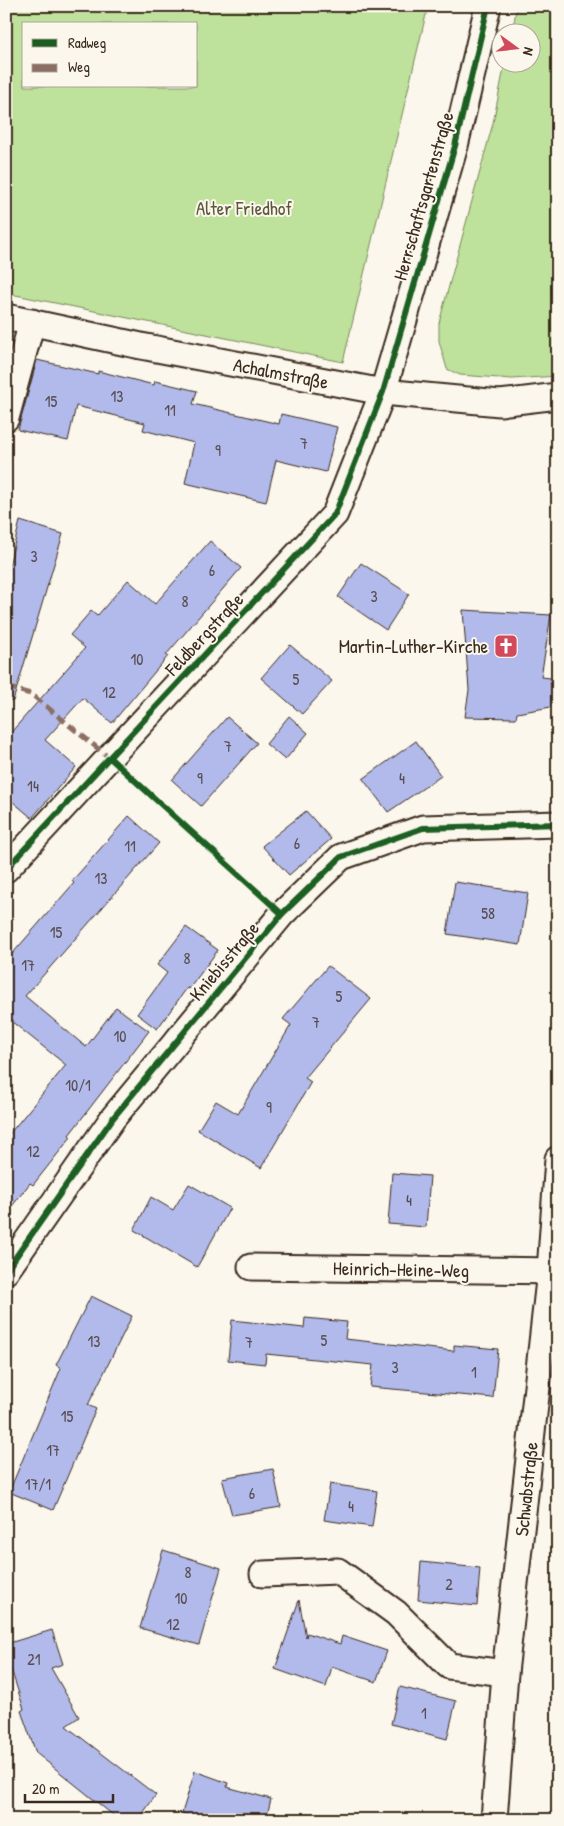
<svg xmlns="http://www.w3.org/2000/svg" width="564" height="1826" viewBox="0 0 564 1826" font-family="'Patrick Hand',sans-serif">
<rect width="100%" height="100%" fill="#fbf7ec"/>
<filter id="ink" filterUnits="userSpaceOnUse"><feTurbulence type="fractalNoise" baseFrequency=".02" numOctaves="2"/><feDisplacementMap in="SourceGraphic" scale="10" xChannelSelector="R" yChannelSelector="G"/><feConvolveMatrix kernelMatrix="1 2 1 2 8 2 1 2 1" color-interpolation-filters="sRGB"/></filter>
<g filter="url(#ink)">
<g fill="#bee19b" stroke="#7c865c" fill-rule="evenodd">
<path d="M 6,6 L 428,6 L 343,362 L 6,293 ZM 24,24 L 196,24 L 196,86 L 24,86 Z"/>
<polygon points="517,6 558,6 558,376 512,379 460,375 447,369 439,341 439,323 493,123 505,63 532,62 532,32 512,32"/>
</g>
<g fill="#b1baeb" stroke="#3b2a1e">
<polygon points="37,360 98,374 98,371 154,385 155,381 197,391 193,404 279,424 281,414 337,427 326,472 276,460 266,502 185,483 194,443 143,430 145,423 76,406 68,441 18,430"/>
<polygon points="20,521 63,534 13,701 6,700 6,578"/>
<polygon points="210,541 241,568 166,655 168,656 112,723 83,698 45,740 76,767 32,818 6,796 6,738 85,648 70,635 91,611 97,616 128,580 155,604"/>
<polygon points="361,563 409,594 386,630 338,597"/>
<polygon points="463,610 551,615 541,677 551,678 551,707 517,713 516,718 465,717 469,690"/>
<polygon points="290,645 332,681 302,714 261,678"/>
<polygon points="289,716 308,733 285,760 266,744"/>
<polygon points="227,717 257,743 201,806 172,780"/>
<polygon points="416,741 441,776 388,812 363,779"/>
<polygon points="306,811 331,839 289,875 262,846"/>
<polygon points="129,816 159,843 25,996 86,1047 116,1007 149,1031 69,1135 71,1137 33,1185 30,1183 6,1214 6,1138 66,1065 6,1017 6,961 74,883 72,881"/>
<polygon points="455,882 528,893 520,945 447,934"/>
<polygon points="186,927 218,950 189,989 187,988 157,1029 137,1014 167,973 157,965"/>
<polygon points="328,966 371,999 305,1078 311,1082 261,1168 198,1130 216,1101 238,1114 291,1025 283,1019"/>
<polygon points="392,1173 430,1176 426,1227 388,1224"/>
<polygon points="189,1184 230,1208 197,1267 134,1230 151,1197 173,1210"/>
<polygon points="91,1296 132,1316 88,1405 96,1409 53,1510 9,1492 61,1368 56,1365"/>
<polygon points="305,1318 347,1322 345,1339 454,1351 454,1345 498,1349 493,1398 370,1387 373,1365 266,1354 265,1364 228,1360 232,1320 304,1328"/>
<polygon points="273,1469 281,1507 232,1515 222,1478"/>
<polygon points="330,1484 377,1491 372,1527 324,1520"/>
<polygon points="163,1550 221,1568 199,1645 140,1628"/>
<polygon points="421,1562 480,1568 477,1606 418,1600"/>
<polygon points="299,1600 306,1637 307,1633 340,1644 342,1636 387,1651 376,1682 332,1667 326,1687 275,1669"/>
<polygon points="52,1630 63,1664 51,1668 79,1717 66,1726 156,1795 138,1820 119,1820 36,1753 21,1711 24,1709 6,1654 6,1644"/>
<polygon points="400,1687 456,1701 447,1739 391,1724"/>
<polygon points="195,1771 228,1783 227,1787 271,1799 266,1820 201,1820 182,1813"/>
</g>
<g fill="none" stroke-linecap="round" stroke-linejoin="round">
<g stroke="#3b2a1e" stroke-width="29">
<g id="street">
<polyline points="6,317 141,346 383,392 500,403 558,396"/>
<polyline points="6,418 32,322"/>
<polyline points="6,869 335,514 383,392 455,146 488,6"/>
<polyline points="251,1267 558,1271"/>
<polyline points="6,1271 113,1118 282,914 341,857 423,828 558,824"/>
<polyline points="263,1574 338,1571 396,1613 449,1666 505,1673"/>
<polyline points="494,1820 505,1673 550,1271 558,1159"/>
</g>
</g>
<use href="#street" stroke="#fbf7ec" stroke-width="25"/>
<polyline stroke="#8d6e63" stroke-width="5" stroke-dasharray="10 5" stroke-linecap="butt" points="6,687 31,694 112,760"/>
<g stroke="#fbf7ec" stroke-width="9">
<g id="cycleway">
<polyline points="110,758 282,914"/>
<polyline points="6,869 335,514 383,392 455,146 488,6"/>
<polyline points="6,1271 113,1118 282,914 341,857 423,828 558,824"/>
</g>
</g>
<use href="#cycleway" stroke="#1b5e20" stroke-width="6"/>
</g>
</g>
<defs>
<g id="church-square" transform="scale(1.25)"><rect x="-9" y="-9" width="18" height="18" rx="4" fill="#d1495b" stroke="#fbf7ec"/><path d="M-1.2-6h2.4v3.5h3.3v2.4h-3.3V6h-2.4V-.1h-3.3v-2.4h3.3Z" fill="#fff"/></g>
</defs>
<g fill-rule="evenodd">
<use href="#church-square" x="506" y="646"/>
</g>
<g text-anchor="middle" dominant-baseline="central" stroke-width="4" stroke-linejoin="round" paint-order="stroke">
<g font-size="16" fill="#584e51">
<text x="117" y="396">13</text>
<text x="51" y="401">15</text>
<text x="170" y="410">11</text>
<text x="304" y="443">7</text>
<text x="218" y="450">9</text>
<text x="34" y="556">3</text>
<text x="212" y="570">6</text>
<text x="374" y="596">3</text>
<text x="185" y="601">8</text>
<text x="137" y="659">10</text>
<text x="296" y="679">5</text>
<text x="109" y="692">12</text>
<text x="228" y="746">7</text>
<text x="200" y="778">9</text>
<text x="402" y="778">4</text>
<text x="33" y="786">14</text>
<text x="297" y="843">6</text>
<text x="130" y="846">11</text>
<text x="101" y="878">13</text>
<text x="488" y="913">58</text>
<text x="56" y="932">15</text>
<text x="187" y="958">8</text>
<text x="28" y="965">17</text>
<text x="339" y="996">5</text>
<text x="316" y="1022">7</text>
<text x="120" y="1036">10</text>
<text x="78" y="1085">10/1</text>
<text x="269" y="1107">9</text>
<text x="33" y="1151">12</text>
<text x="409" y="1200">4</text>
<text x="324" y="1340">5</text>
<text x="94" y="1341">13</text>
<text x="249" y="1342">7</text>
<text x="395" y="1367">3</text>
<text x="474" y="1372">1</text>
<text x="67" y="1416">15</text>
<text x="53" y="1450">17</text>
<text x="38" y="1484">17/1</text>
<text x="252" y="1493">6</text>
<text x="351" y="1506">4</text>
<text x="188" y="1572">8</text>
<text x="449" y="1584">2</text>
<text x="181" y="1598">10</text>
<text x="173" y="1624">12</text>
<text x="34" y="1659">21</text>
<text x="424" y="1713">1</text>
</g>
<g font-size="19" fill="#3b2a1e" stroke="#fbf7ec">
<text transform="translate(423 196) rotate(-74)">Herrschaftsgartenstraße</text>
<text transform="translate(281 373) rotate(11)">Achalmstraße</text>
<text transform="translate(204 634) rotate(-47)">Feldbergstraße</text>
<text transform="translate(224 961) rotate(-50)">Kniebisstraße</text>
<text transform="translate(401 1269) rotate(1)">Heinrich-Heine-Weg</text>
<text transform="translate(526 1489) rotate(-84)">Schwabstraße</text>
</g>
<g font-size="19" fill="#5c583d" stroke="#fbf7ec">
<text x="244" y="208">Alter Friedhof</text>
</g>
<g font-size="19" fill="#3b2a1e" stroke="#fbf7ec" text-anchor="end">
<text x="488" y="646">Martin-Luther-Kirche</text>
</g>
</g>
<rect width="564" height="1826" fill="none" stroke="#fbf7ec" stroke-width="25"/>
<rect x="12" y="12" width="539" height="1801" fill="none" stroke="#3b2a1e" stroke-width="2" filter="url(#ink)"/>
<rect x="22" y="22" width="175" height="65" fill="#fbf7ec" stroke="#aea59a"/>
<rect x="32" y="39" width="25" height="8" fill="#1b5e20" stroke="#aea59a"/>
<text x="68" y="48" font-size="15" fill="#3b2a1e">Radweg</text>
<rect x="32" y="64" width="25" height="8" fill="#8d6e63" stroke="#aea59a"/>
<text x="68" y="72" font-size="15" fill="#3b2a1e">Weg</text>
<g transform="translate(516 48) rotate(105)"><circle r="24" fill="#fbf7ec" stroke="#aea59a"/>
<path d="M0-4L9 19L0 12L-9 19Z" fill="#d1495b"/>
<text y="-8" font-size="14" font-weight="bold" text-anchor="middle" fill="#3b2a1e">N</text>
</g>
<path d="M25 1794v8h88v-8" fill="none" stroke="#3b2a1e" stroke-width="2.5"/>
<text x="32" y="1794" font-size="15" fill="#3b2a1e" stroke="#fbf7ec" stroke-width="4" paint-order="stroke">20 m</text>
</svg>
